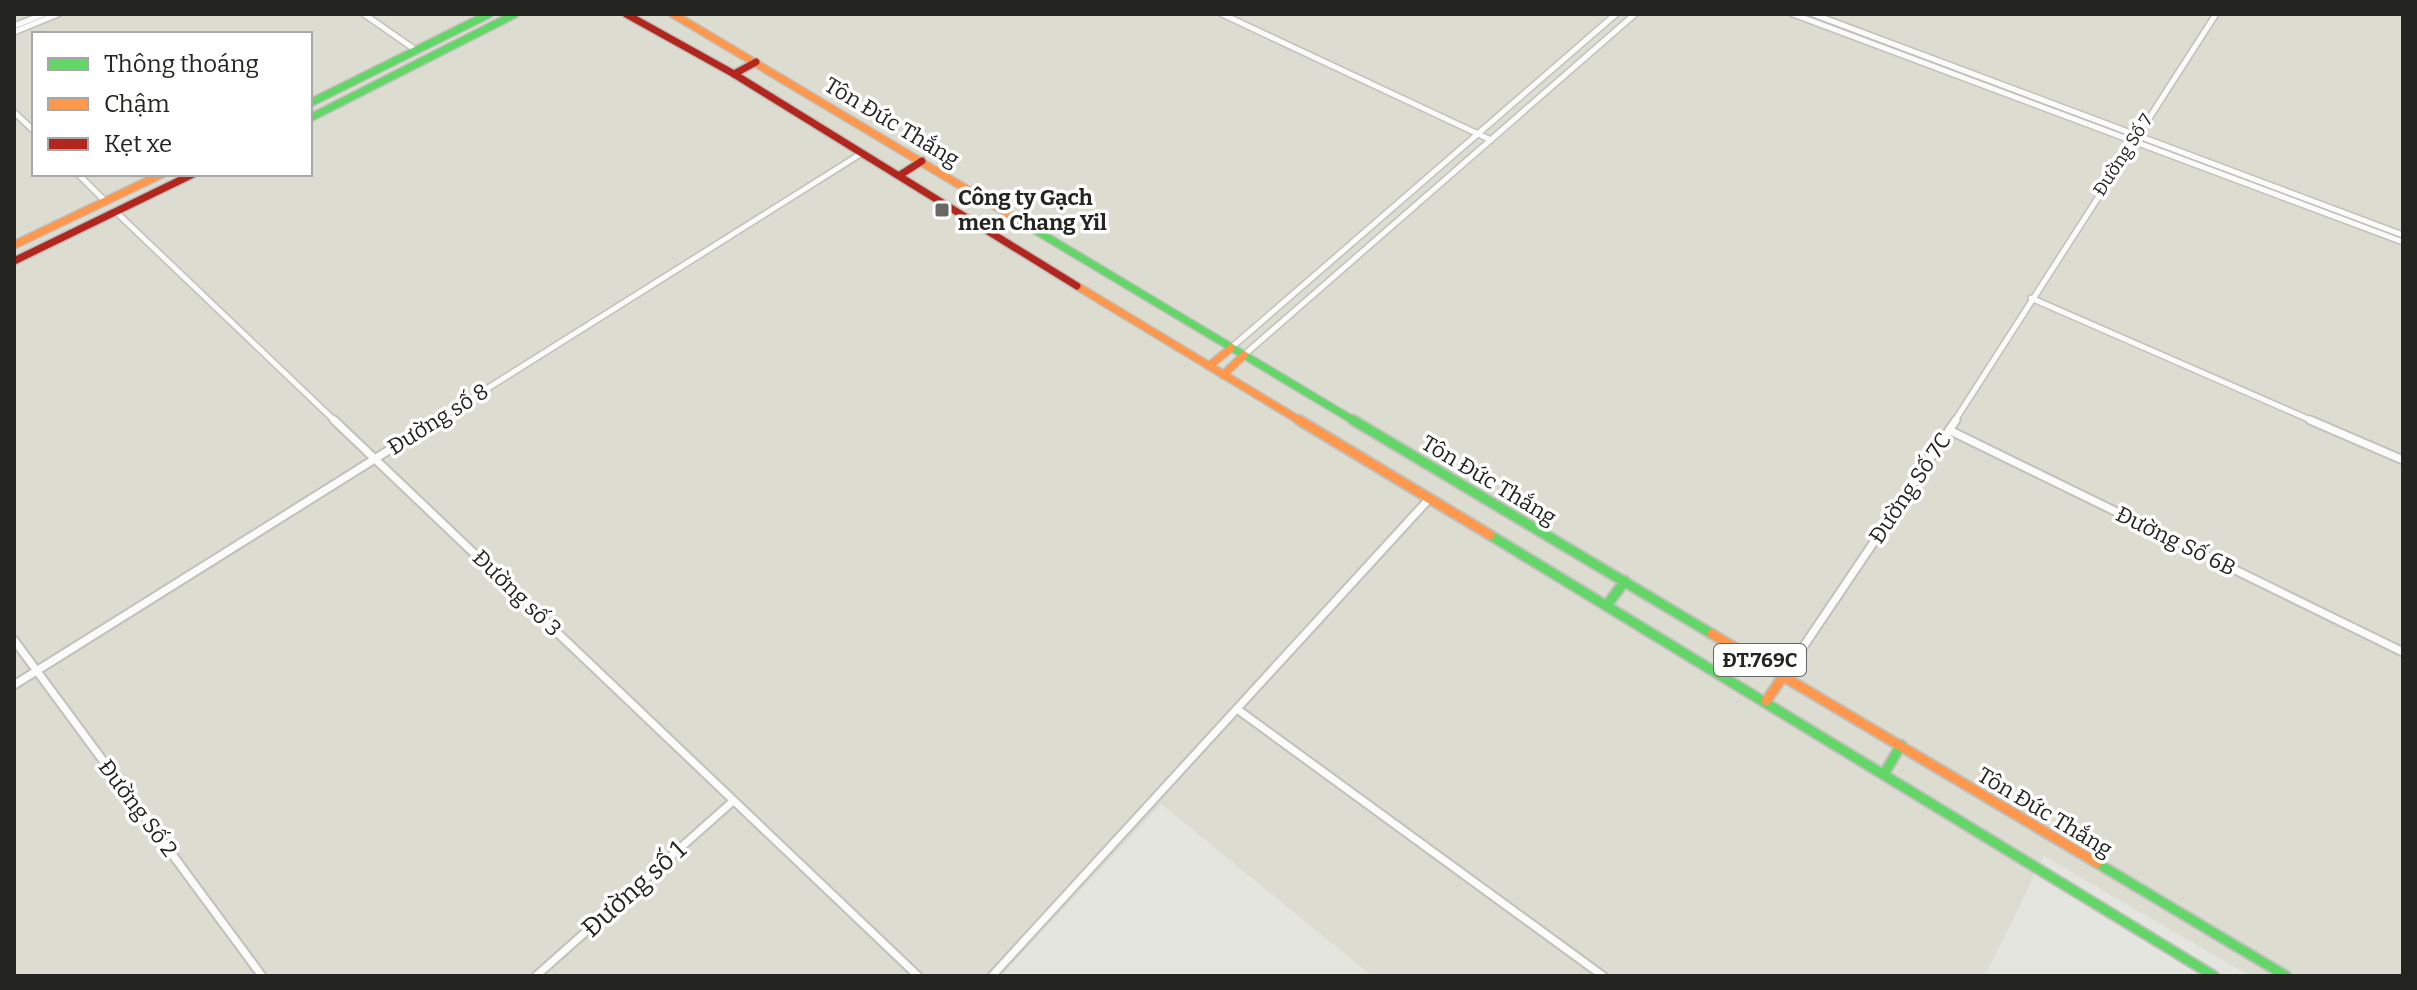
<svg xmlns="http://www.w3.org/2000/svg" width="2417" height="990" viewBox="0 0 2417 990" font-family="Bitter,serif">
<rect width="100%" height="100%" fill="#e5e5e0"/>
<path fill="#dcddd0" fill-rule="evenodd" d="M 14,14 L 2403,14 L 2403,976 L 2250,976 L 2044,856 L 1985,976 L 1372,976 L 1161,804 L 1001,976 L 14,976 ZM 34,34 L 310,34 L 310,174 L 34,174 Z"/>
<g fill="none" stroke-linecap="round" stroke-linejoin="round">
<g stroke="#c0c0bc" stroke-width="8">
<g id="street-far1">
<polyline points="364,14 417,51"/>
<polyline points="1222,14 1491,140"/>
<polyline points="1793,14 2403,242"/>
<polyline points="1813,14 2403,235"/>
<polyline points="14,26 44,14"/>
<polyline points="14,32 58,14"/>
<polyline points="14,112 34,131"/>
<polyline points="78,174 105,201"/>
<polyline points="116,212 336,422"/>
<polyline points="2031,298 2315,422"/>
<polyline points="1231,348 1616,14"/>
<polyline points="1244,355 1635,14"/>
<polyline points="434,422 862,153"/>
<polyline points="1954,422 2216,14"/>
</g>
</g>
<g stroke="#c0c0bc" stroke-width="11">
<g id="street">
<polyline points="334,420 918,976"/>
<polyline points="2310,420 2403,460"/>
<polyline points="1949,430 2403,652"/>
<polyline points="14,640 262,976"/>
<polyline points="1785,674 1956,420"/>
<polyline points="14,685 437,420"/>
<polyline points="1237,709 1603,976"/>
<polyline points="536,976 732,802"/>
<polyline points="992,976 1429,499"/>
</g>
</g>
<g stroke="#c0c0bc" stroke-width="10">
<g id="fast-far1">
<polyline points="310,103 489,14"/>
<polyline points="310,118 515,14"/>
<polyline points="1015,218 1356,422"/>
</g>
</g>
<g stroke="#c0c0bc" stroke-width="13">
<g id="fast">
<polyline points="1353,420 1712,634"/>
<polyline points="1490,535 2214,976"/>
<polyline points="1607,605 1625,581"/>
<polyline points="1884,774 1901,745"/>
<polyline points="2097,863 2286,976"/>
</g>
</g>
<g stroke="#c0c0bc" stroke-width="10">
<g id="slow-far1">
<polyline points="673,14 1015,218"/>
<polyline points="14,245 162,174"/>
<polyline points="1077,286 1302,422"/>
<polyline points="1209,366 1231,348"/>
<polyline points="1223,375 1244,355"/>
</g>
</g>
<g stroke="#c0c0bc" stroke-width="13">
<g id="slow">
<polyline points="1299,420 1490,535"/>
<polyline points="1712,634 2097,863"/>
<polyline points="1766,701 1785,674"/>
</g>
</g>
<g stroke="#c0c0bc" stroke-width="10">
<g id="jam">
<polyline points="626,14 734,74 1077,286"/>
<polyline points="734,74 756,62"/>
<polyline points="900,175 922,161"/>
<polyline points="14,261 193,174"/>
</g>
</g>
<use href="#street-far1" stroke="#fbfbfa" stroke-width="5"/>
<use href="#street" stroke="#fbfbfa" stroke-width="7"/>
<use href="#fast-far1" stroke="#63d668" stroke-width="7"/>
<use href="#fast" stroke="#63d668" stroke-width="9"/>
<use href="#slow-far1" stroke="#ff974d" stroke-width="7"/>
<use href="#slow" stroke="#ff974d" stroke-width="9"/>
<use href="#jam" stroke="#b3261e" stroke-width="7"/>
</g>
<rect fill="#686864" stroke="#fff" stroke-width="3" x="934" y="202" width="16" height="16" rx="4"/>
<g text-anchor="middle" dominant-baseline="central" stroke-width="7" stroke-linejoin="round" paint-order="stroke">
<g font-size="18" fill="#242521" stroke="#fff">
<text transform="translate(2123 155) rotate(-57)">Đường Số 7</text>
</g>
<rect fill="#fff" stroke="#666664" stroke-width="2" x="1714" y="644" width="92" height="32" rx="6"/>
<g font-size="20" font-weight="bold" fill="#242521">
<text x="1760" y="660">ĐT.769C</text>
</g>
<g font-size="22" fill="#242521" stroke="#fff">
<text transform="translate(892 122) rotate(31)">Tôn Đức Thắng</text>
<text transform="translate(438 419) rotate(-32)">Đường số 8</text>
<text transform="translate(1489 480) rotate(31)">Tôn Đức Thắng</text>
<text transform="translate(1910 488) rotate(-56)">Đường Số 7C</text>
<text transform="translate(2176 541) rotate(26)">Đường Số 6B</text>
<text transform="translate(517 593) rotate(44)">Đường số 3</text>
<text transform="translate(138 808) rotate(53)">Đường Số 2</text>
<text transform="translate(2045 812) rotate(31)">Tôn Đức Thắng</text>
</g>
<g font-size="22" font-weight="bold" fill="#242521" stroke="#fff" text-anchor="start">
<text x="958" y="197">Công ty Gạch<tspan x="958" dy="25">men Chang Yil</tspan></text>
</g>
<g font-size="26" fill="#242521" stroke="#fff">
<text transform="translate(634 889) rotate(-42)">Đường số 1</text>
</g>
</g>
<rect width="2417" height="990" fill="none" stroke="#242521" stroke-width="32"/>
<rect x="32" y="32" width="280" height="144" fill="#ffffff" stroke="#a7a8a6" stroke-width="2"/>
<rect x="48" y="58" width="40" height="12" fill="#63d668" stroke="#a7a8a6" stroke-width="2"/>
<text x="104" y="72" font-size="24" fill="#242521">Thông thoáng</text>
<rect x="48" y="98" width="40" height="12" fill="#ff974d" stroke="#a7a8a6" stroke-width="2"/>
<text x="104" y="112" font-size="24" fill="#242521">Chậm</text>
<rect x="48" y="138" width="40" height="12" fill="#b3261e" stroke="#a7a8a6" stroke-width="2"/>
<text x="104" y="152" font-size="24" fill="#242521">Kẹt xe</text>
</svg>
